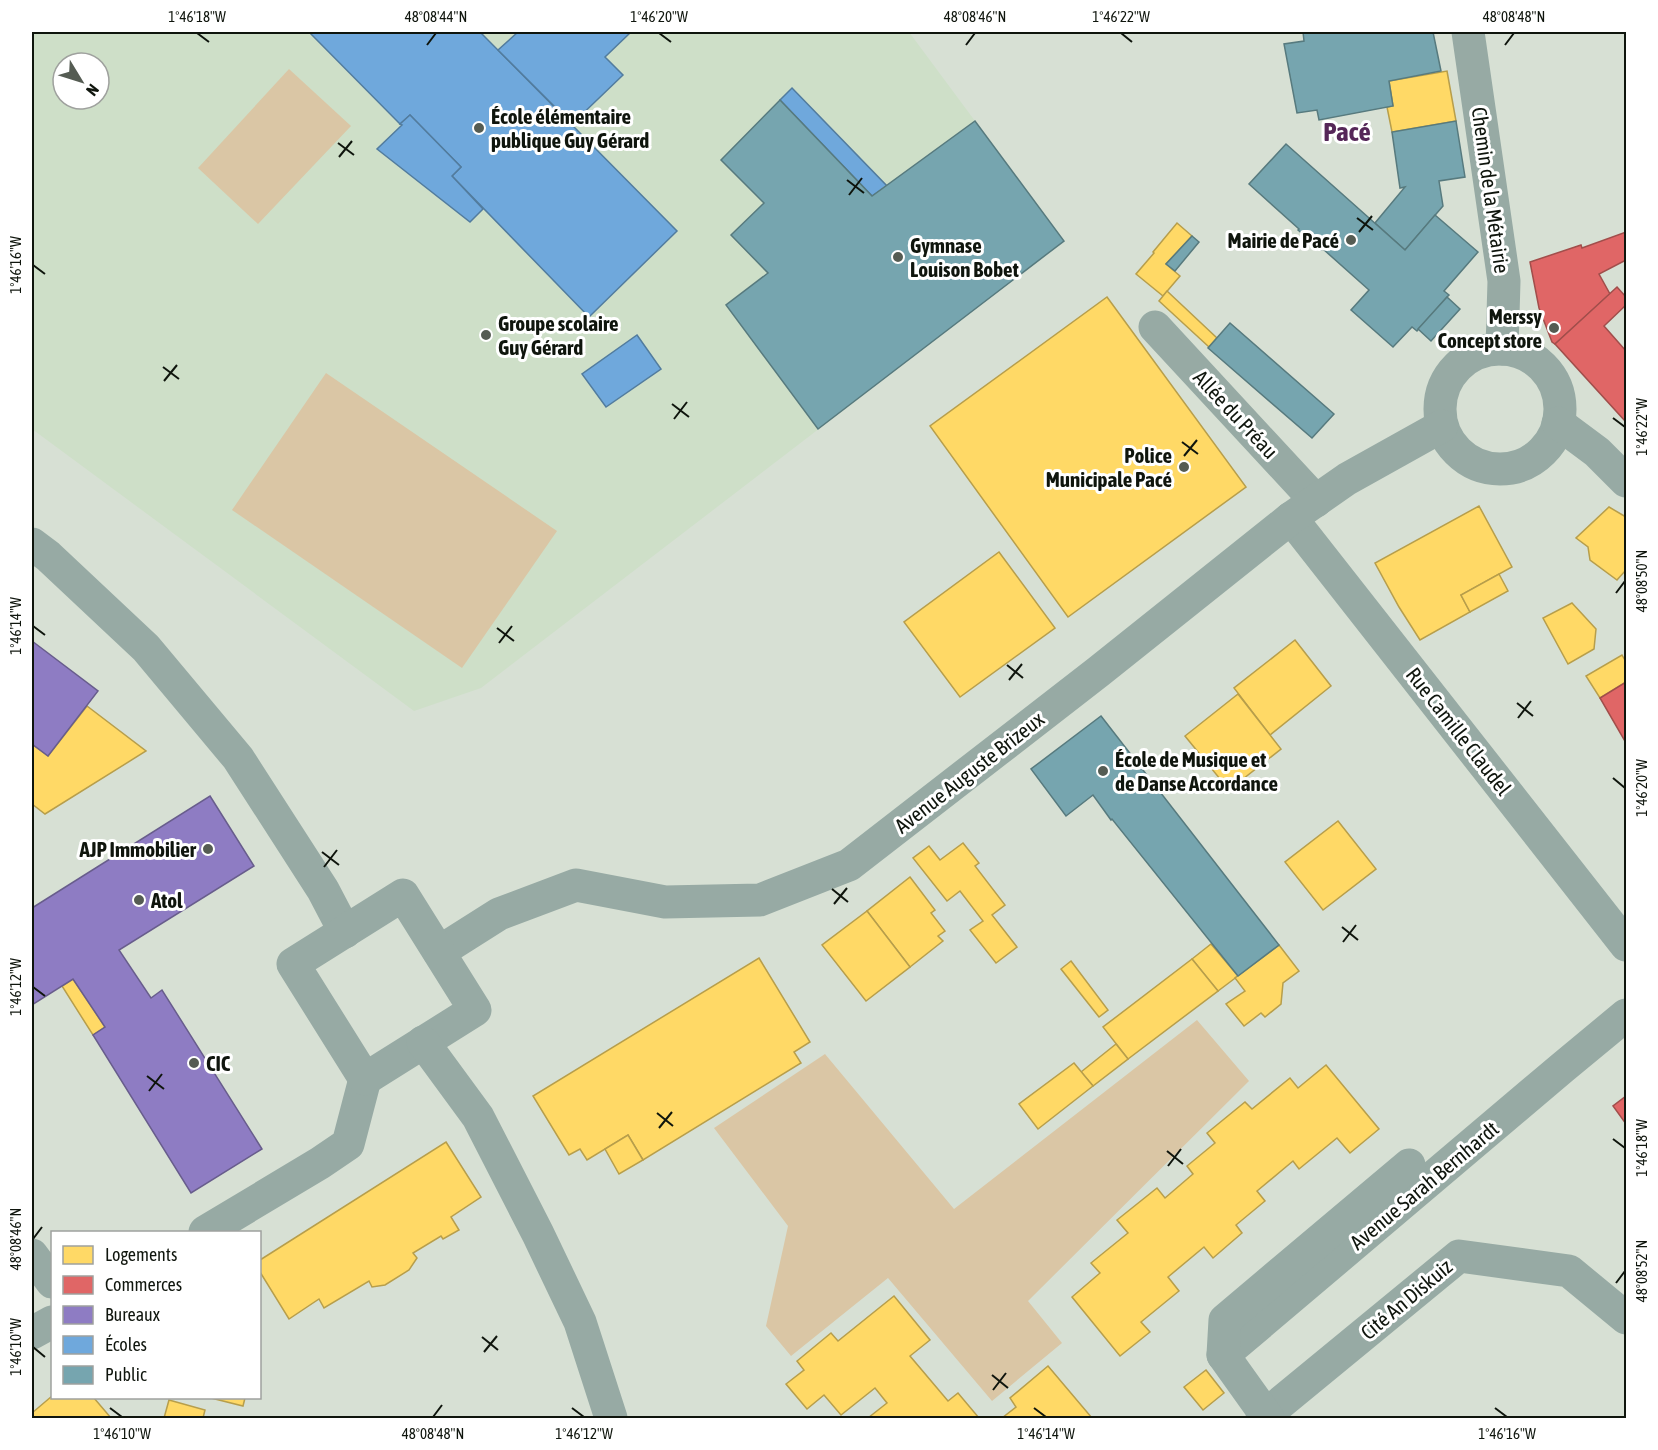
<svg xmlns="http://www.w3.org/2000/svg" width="1658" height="1450" viewBox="0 0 1658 1450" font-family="'Asap Condensed',sans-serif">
<rect width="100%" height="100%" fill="#d7e0d4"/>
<path fill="#cedfc8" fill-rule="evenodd" d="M 32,32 L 909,32 L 1064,241 L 481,688 L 414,711 L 32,429 ZM 63,63 L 99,63 L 99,99 L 63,99 Z"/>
<g fill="#dac6a5">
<polygon points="289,69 351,126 258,224 198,168"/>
<polygon points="326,373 557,531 462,668 232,510"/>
<polygon points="1197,1020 1249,1081 1028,1301 1062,1343 992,1401 888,1278 791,1356 766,1326 788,1226 714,1128 825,1054 954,1209"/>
</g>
<g fill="#ffd966" stroke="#b79e4b" stroke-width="1.5">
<polygon points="1447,71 1456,121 1392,132 1387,107 1393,106 1389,81"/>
<polygon points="1177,223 1192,236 1166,264 1180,276 1163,296 1136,274 1154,253 1153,252"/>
<polygon points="1167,291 1217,338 1209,347 1159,301"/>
<polygon points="1107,297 1246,487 1068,617 930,426"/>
<polygon points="1479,506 1512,567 1461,595 1470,612 1420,640 1399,607 1375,563"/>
<polygon points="1609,507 1626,517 1626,572 1625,571 1617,580 1590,560 1588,547 1576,538"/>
<polygon points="999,552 1055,628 960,697 904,622"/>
<polygon points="1499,574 1508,591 1470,612 1461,595"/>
<polygon points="1572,603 1596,629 1594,649 1568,664 1543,618"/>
<polygon points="1295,640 1331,686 1270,735 1234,688"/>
<polygon points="1622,655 1626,662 1626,682 1600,698 1586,676"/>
<polygon points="1238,694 1281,749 1229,790 1185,736"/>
<polygon points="87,706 146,751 45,814 32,804 32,744 48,756"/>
<polygon points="1338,821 1376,869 1323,910 1285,862"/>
<polygon points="963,843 979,863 975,866 1005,905 992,915 1017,947 996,963 970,930 983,921 960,891 947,901 913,858 929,846 940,860"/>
<polygon points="910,877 935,910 931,913 945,931 938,936 943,941 910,967 867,911"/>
<polygon points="867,911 910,967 866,1001 822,945"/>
<polygon points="1211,944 1238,976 1218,991 1192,959"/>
<polygon points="1279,945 1299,971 1283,983 1281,1004 1265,1017 1261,1013 1244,1026 1226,1004 1245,991 1235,978"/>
<polygon points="759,958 810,1042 794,1052 801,1063 643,1160 628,1135 587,1160 580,1149 569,1155 533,1096"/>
<polygon points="1192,959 1218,991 1128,1059 1103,1027"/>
<polygon points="1071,961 1108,1010 1099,1017 1061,969"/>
<polygon points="73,979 105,1027 93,1035 62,986"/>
<polygon points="1116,1044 1128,1059 1093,1086 1081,1072"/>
<polygon points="1074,1063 1093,1086 1038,1129 1019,1104"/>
<polygon points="1326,1065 1379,1129 1350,1153 1337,1138 1299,1169 1293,1161 1257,1191 1265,1201 1236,1225 1242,1233 1213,1258 1204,1247 1168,1277 1179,1291 1141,1322 1150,1332 1120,1356 1072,1297 1100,1273 1091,1263 1128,1233 1117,1220 1157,1188 1165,1198 1193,1174 1187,1166 1215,1143 1207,1133 1245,1102 1252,1109 1290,1078 1298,1088"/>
<polygon points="628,1135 643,1160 619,1174 605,1149"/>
<polygon points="446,1142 481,1197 451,1217 459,1230 443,1239 441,1236 413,1253 417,1258 409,1270 385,1285 372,1287 369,1281 324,1308 319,1299 289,1319 260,1272 260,1260"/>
<polygon points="894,1296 930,1340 910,1356 948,1401 958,1393 979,1418 868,1418 887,1403 875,1388 841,1415 824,1395 807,1409 786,1384 804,1370 797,1361 831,1333 838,1341"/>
<polygon points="1048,1366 1092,1418 1002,1418 1016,1407 1010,1398"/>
<polygon points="1206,1370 1224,1393 1203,1410 1184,1387"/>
<polygon points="52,1396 52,1398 94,1398 111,1418 32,1418 32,1413"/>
<polygon points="211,1398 245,1398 243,1406"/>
<polygon points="169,1400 205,1410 203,1418 164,1418"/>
</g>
<g fill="#e06666" stroke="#a14e4b" stroke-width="1.5">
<polygon points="1626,232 1626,260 1599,274 1610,294 1555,344 1552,342 1539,308 1530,262 1581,245 1582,248"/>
<polygon points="1617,287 1626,297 1626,305 1604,326 1626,351 1626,422 1555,344"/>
<polygon points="1626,682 1626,743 1600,698"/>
<polygon points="1626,1096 1626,1124 1613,1106"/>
</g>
<g fill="#8e7cc3" stroke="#685d8c" stroke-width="1.5">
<polygon points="32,641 98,691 48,756 32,744"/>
<polygon points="210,796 254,866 119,950 151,998 162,990 262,1149 191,1193 93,1035 105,1027 73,979 32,1005 32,908"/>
</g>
<g fill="#6fa8dc" stroke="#527c9e" stroke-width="1.5">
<polygon points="309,32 480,32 677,231 589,317 452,176 461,167 410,115 400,124"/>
<polygon points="518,32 631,32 605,57 623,75 572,124 498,50"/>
<polygon points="792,88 887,186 872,196 780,100"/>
<polygon points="410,115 461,167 452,176 483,209 470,222 377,149 402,125 400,124"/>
<polygon points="637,335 661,369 606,407 582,374"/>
</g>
<g fill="#76a5af" stroke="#577a7e" stroke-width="1.5">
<polygon points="1303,32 1433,32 1441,71 1389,81 1393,106 1319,120 1317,110 1297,113 1284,44 1304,41"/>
<polygon points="780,100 872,196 975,121 1064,241 818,429 726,305 768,273 731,235 764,203 721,160"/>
<polygon points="1456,121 1465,177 1439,181 1443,206 1405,250 1375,223 1405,187 1400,188 1392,132"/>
<polygon points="1286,144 1405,250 1435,215 1478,252 1444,291 1449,295 1447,297 1417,331 1412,327 1393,347 1351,310 1369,290 1323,249 1321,250 1298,230 1299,229 1249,184"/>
<polygon points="1192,236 1199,242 1175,271 1166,264"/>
<polygon points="1447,297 1460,309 1431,341 1418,329"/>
<polygon points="1230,323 1334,414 1312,438 1208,348"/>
<polygon points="1101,716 1279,945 1238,976 1112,819 1111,820 1093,795 1066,816 1031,769"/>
</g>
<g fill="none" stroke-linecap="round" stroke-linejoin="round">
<g stroke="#97aaa4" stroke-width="33">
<polyline points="1468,32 1504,281 1502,349"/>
<polyline points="1155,327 1316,501"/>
<circle cx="1500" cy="409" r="60"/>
<polyline points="1558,423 1597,452 1626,481"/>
<polyline points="1291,518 1626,945"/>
<polyline points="439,952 499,914 576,885 665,902 760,900 849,865 1098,672 1291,518 1347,479 1442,426"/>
<polyline points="205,1232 320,1163 348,1144 365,1079"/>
<polyline points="32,1255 52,1282"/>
<polyline points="32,1333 52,1322"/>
<polyline points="1223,1355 1562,1068 1626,1015"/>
<polyline points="1262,1418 1459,1256 1569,1271 1626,1318"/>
<polyline points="1268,1418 1223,1355 1225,1320 1409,1165"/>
</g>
<g stroke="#97aaa4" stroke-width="33">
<polyline points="32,544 48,556 146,648 238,758 323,890 345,932"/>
<polygon points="403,895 475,1010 365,1079 293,964"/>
<polyline points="423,1042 478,1117 538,1234 580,1322 611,1418"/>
</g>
</g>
<path fill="none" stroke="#0f150d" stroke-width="2" d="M 197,33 L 209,42M 659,33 L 671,42M 1121,33 L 1132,42M 427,45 L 436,33M 966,45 L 975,33M 1505,45 L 1514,33M 338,143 L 354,155M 339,157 L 352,141M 847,180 L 864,193M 849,195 L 862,178M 1357,218 L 1373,230M 1359,232 L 1372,216M 33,265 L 45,274M 163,367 L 179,379M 164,381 L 177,365M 672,404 L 689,417M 1613,418 L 1625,427M 674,419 L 687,402M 1182,442 L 1198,454M 1184,456 L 1197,440M 1616,593 L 1625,581M 33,626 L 45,635M 497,628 L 514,641M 499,643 L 512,626M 1007,665 L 1023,678M 1009,680 L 1022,664M 1517,703 L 1533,716M 1518,718 L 1531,701M 1613,778 L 1625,788M 322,852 L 339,865M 324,867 L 337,850M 832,889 L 848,902M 834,904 L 847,888M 1342,927 L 1358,940M 1343,942 L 1356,925M 33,987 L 45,996M 147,1076 L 164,1089M 149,1091 L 162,1074M 657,1113 L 673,1126M 659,1128 L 672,1112M 1613,1139 L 1625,1148M 1167,1151 L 1183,1164M 1168,1166 L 1181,1149M 33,1239 L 42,1227M 1616,1283 L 1625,1271M 482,1337 L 498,1350M 33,1347 L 45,1357M 484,1352 L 497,1336M 992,1375 L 1008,1388M 993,1390 L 1006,1373M 110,1408 L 122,1417M 572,1408 L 584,1417M 1034,1408 L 1046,1417M 1495,1408 L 1507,1417M 433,1417 L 442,1405"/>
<g fill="#555c53" stroke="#fff" stroke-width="2">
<circle cx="479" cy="128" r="6"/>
<circle cx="1351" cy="240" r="6"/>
<circle cx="898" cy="257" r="6"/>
<circle cx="1554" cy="328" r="6"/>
<circle cx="486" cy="335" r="6"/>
<circle cx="1184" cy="467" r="6"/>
<circle cx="1103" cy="771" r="6"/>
<circle cx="208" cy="849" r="6"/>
<circle cx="139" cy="900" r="6"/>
<circle cx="194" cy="1063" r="6"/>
</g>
<g text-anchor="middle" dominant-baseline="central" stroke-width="6" stroke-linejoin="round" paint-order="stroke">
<g font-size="21" font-weight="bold" fill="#0f150d" stroke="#fff" text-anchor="start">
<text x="491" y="116">École élémentaire<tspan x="491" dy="24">publique Guy Gérard</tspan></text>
<text x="1339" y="240" text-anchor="end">Mairie de Pacé</text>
<text x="910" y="245">Gymnase<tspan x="910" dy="24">Louison Bobet</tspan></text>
<text x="1542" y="316" text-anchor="end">Merssy<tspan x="1542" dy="24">Concept store</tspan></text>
<text x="498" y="323">Groupe scolaire<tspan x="498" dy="24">Guy Gérard</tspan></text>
<text x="1172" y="455" text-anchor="end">Police<tspan x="1172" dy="24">Municipale Pacé</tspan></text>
<text x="1115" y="759">École de Musique et<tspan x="1115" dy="24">de Danse Accordance</tspan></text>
<text x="196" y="849" text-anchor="end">AJP Immobilier</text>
<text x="151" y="900">Atol</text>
<text x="206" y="1063">CIC</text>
</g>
<g font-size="21" fill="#0f150d" stroke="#fff">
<text transform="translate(1491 190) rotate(82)">Chemin de la Métairie</text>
<text transform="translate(1236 414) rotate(47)">Allée du Préau</text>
<text transform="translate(1459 731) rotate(52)">Rue Camille Claudel</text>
<text transform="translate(969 772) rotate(-38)">Avenue Auguste Brizeux</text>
<text transform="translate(1424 1185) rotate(-40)">Avenue Sarah Bernhardt</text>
<text transform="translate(1406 1299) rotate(-40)">Cité An Diskuiz</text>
</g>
<g font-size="27" font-weight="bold" fill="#552658" stroke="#fff">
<text x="1347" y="131">Pacé</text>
</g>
</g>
<rect width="1658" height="1450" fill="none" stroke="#ffffff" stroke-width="66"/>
<rect x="51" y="1231" width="210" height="168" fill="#ffffff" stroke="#9fa19e" stroke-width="1.5"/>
<rect x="63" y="1246" width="30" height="18" fill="#ffd966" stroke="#9fa19e" stroke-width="1.5"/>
<text x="105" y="1261" font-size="18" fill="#0f150d">Logements</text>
<rect x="63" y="1276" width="30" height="18" fill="#e06666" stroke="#9fa19e" stroke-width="1.5"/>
<text x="105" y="1291" font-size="18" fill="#0f150d">Commerces</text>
<rect x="63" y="1306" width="30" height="18" fill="#8e7cc3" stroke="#9fa19e" stroke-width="1.5"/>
<text x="105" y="1321" font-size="18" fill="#0f150d">Bureaux</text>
<rect x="63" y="1336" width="30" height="18" fill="#6fa8dc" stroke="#9fa19e" stroke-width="1.5"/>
<text x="105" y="1351" font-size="18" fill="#0f150d">Écoles</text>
<rect x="63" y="1366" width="30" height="18" fill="#76a5af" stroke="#9fa19e" stroke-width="1.5"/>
<text x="105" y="1381" font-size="18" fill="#0f150d">Public</text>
<g transform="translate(81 81) rotate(128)"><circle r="28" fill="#ffffff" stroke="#9fa19e" stroke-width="1.5"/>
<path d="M0-4.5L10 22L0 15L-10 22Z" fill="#555c53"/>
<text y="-9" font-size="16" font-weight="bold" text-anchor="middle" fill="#0f150d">N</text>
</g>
<rect x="33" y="33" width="1592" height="1384" fill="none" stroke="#0f150d" stroke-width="2"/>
<g font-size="15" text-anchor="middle" fill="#0f150d">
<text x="197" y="22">1°46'18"W</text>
<text x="436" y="22">48°08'44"N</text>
<text x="659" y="22">1°46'20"W</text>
<text x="975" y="22">48°08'46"N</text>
<text x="1121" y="22">1°46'22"W</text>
<text x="1514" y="22">48°08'48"N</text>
<text transform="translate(16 265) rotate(-90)" y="5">1°46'16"W</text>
<text transform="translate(1642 427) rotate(-90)" y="5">1°46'22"W</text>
<text transform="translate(1642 581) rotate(-90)" y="5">48°08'50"N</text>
<text transform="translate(16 626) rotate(-90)" y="5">1°46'14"W</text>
<text transform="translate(1642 788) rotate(-90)" y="5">1°46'20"W</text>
<text transform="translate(16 987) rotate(-90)" y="5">1°46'12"W</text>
<text transform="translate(1642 1148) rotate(-90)" y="5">1°46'18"W</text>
<text transform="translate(16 1239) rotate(-90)" y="5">48°08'46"N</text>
<text transform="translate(1642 1271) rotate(-90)" y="5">48°08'52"N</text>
<text transform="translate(16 1347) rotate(-90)" y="5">1°46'10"W</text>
<text x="122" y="1439">1°46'10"W</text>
<text x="433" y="1439">48°08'48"N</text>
<text x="584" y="1439">1°46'12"W</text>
<text x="1046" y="1439">1°46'14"W</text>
<text x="1507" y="1439">1°46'16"W</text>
</g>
</svg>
